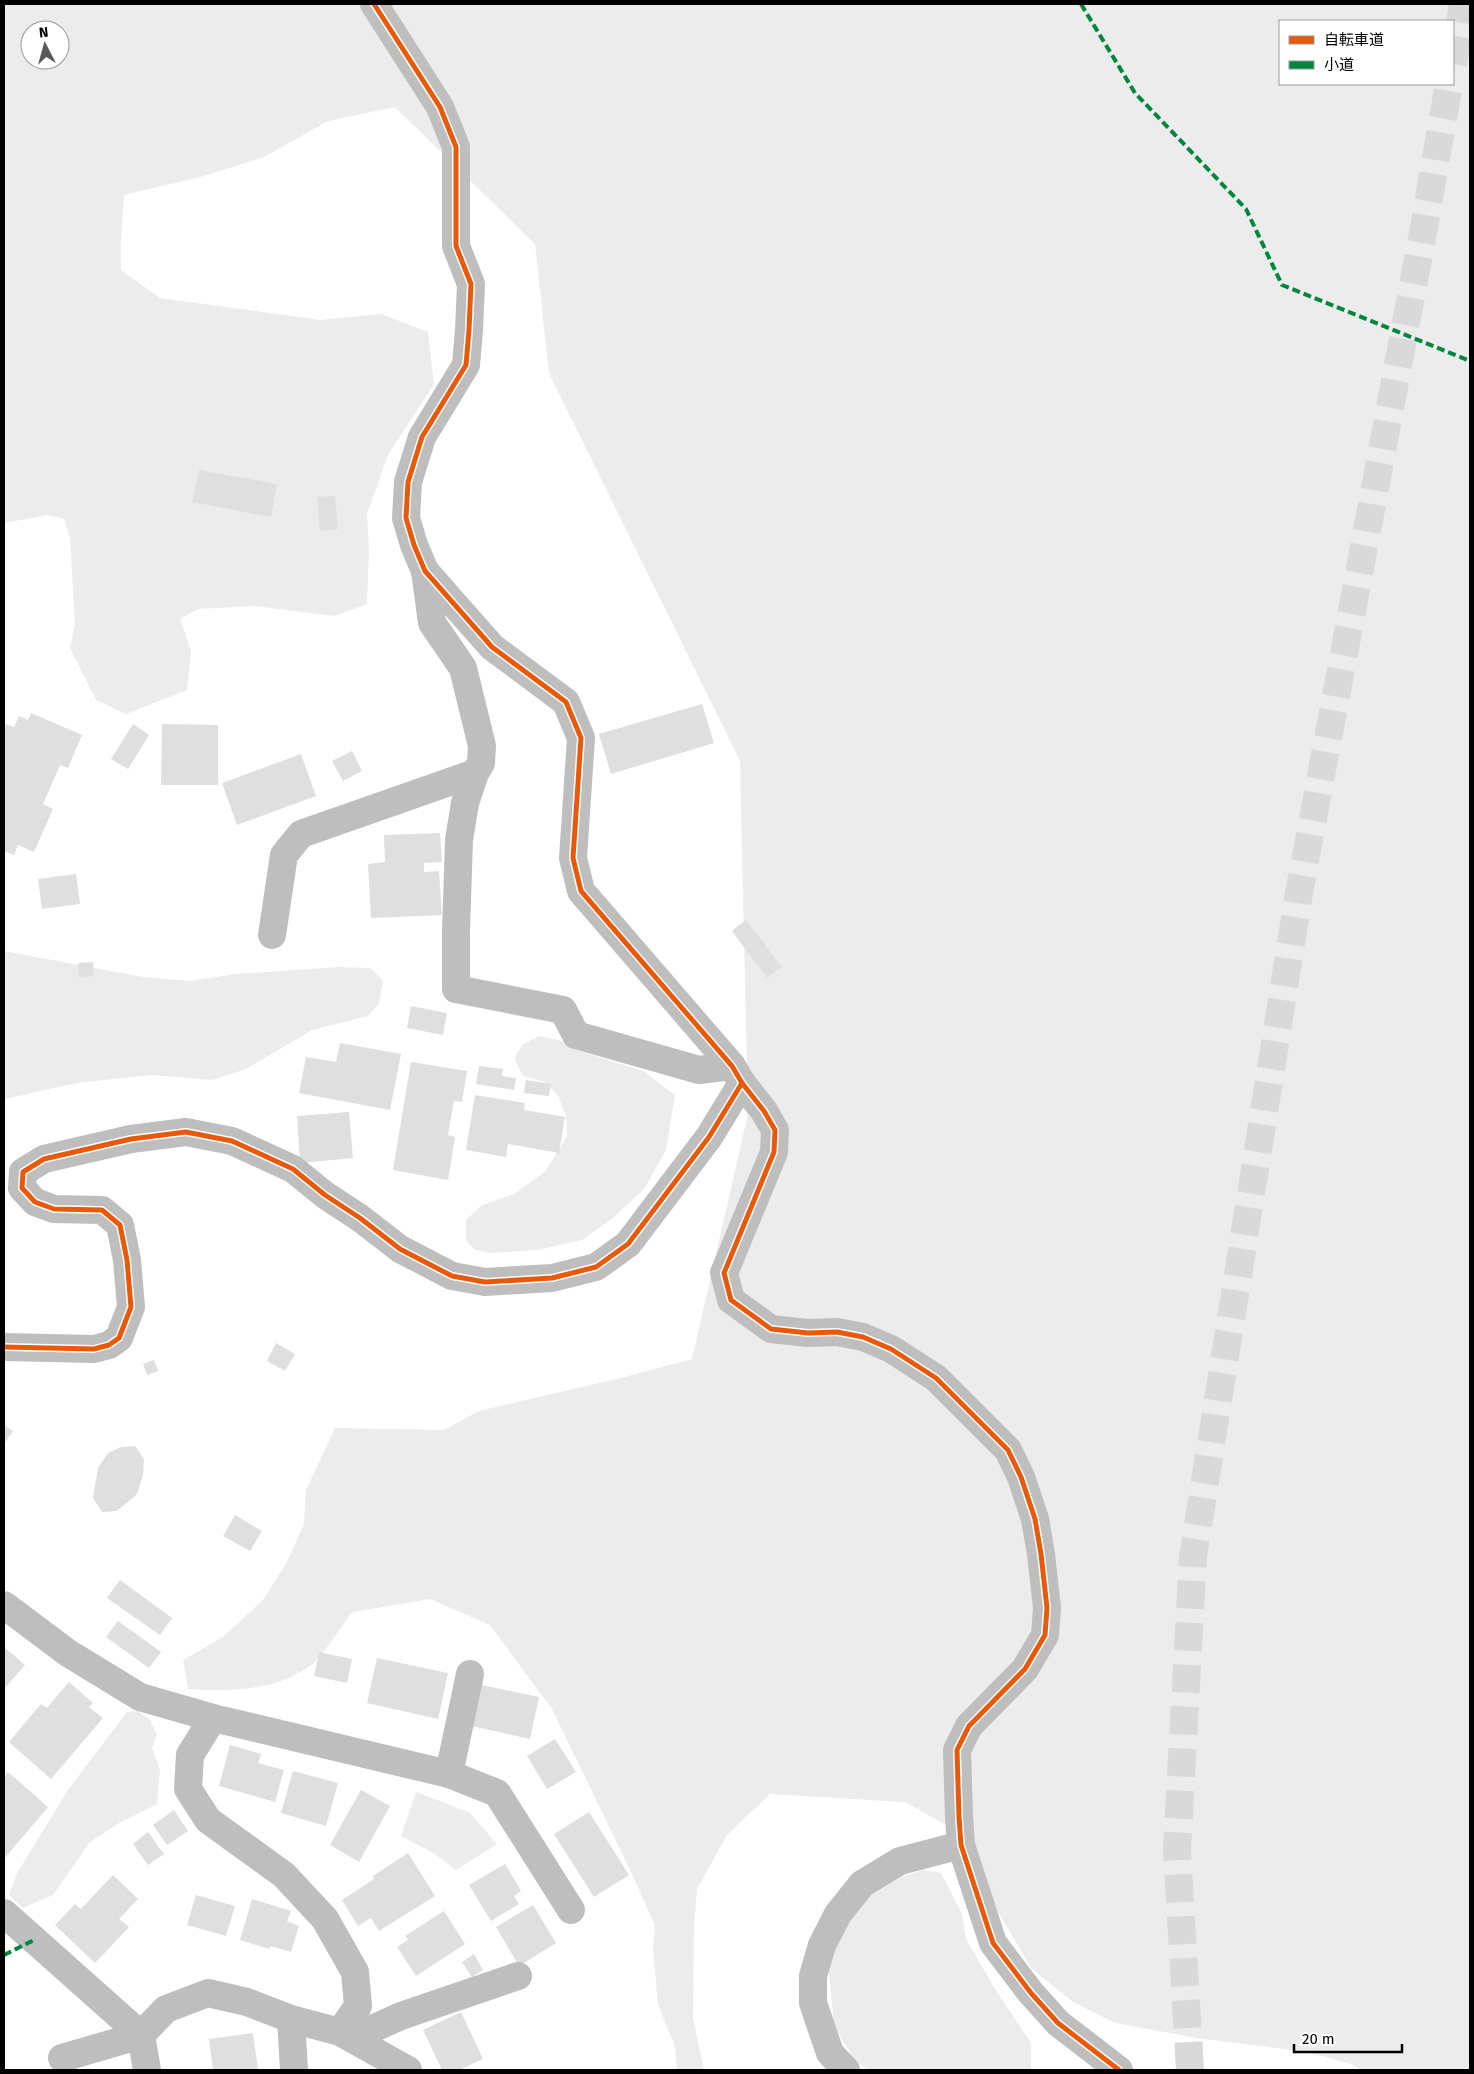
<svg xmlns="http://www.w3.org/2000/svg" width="1474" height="2074" viewBox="0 0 1474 2074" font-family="'Fira Sans','Noto Sans JP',sans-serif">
<rect width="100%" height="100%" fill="#fff"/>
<g fill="#ececec" fill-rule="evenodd">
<path d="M 4,4 L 1470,4 L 1470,2070 L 1361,2070 L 1351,2064 L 1308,2052 L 1197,2038 L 1115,2023 L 1073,2002 L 1032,1969 L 946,1825 L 905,1802 L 770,1794 L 727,1835 L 697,1889 L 694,1926 L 693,2019 L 704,2070 L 677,2070 L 675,2047 L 658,2004 L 653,1948 L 655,1926 L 633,1876 L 552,1709 L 490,1625 L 430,1599 L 352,1612 C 343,1624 320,1660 310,1666 C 273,1692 231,1691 188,1689 L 183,1660 L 223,1637 L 263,1600 L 287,1562 L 304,1524 L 306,1490 L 335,1428 L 444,1430 L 479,1411 L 617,1379 L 692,1359 L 748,1114 L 740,761 L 549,373 L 535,244 L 395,107 L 328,121 L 264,157 L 204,176 L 124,195 L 121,239 L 121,270 L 160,298 L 321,320 L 381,314 L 428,332 L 434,384 L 388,455 L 367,514 L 369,547 L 367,604 L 335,616 L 254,606 L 198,609 L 180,619 L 191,651 L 187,690 L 126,714 L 96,700 L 70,648 L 75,624 L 70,538 L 64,519 L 47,515 L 4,523 ZM 1280,21 L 1453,21 L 1453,84 L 1280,84 ZM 30,30 L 60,30 L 60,60 L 30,60 Z"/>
<polygon points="4,951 143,977 190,981 236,974 337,967 371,968 383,981 379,1003 368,1016 312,1030 246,1069 212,1080 151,1075 77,1083 4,1099"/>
<polygon points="540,1036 565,1042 576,1050 643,1071 675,1095 666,1150 644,1189 614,1217 582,1240 538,1250 491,1253 475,1250 466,1240 466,1220 482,1205 514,1194 545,1172 567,1136 566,1115 558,1096 545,1082 523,1076 514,1058 523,1044"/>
<polygon points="138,1711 150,1720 157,1735 152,1748 160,1769 157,1804 119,1823 90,1842 53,1895 23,1908 9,1895 16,1875 68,1790 127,1712"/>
<polygon points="416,1792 469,1812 497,1844 456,1870 435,1854 401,1836"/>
<polygon points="923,1870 941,1873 962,1914 966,1939 992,1984 1031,2043 1031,2070 868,2070 856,2062 834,2026 828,1963 850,1916 867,1898 900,1878"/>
</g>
<g fill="#dfdfdf">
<polygon points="199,470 277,484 271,517 192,502"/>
<polygon points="335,496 338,529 320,531 317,497"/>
<polygon points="702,704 714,743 611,774 599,734"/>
<polygon points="31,713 82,735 68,768 60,765 43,804 53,809 34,852 18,845 14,855 4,851 4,730 6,724 14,727 19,716 28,720"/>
<polygon points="133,724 149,735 128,769 111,759"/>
<polygon points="162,724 218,725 218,785 161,785"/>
<polygon points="352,751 362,771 343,781 332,761"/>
<polygon points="301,754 316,796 237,825 222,783"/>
<polygon points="440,833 442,862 424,863 424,872 439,871 442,915 371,918 368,864 385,862 384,835"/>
<polygon points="76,874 80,904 42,909 38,879"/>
<polygon points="746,920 782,967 767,978 732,931"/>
<polygon points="93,962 94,976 79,977 78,963"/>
<polygon points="411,1006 447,1013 443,1035 407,1028"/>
<polygon points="340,1043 401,1054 390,1110 299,1093 306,1057 336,1062"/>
<polygon points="411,1062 467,1071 462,1102 454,1101 448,1135 455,1137 448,1180 393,1170"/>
<polygon points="479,1066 503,1069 502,1076 516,1078 514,1090 476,1084"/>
<polygon points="526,1080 551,1084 549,1096 524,1093"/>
<polygon points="475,1095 525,1103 524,1110 565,1117 559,1153 508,1144 506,1157 466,1150"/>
<polygon points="349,1112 353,1158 300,1163 297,1116"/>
<polygon points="276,1343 295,1354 285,1371 267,1361"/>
<polygon points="154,1360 158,1371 147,1375 143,1364"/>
<polygon points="4,1425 13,1431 4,1444"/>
<polygon points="135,1446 144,1459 143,1475 137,1494 117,1511 102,1512 93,1498 98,1468 108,1453 121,1447"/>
<polygon points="235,1515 262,1531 250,1551 223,1536"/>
<polygon points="120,1580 172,1618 160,1635 107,1598"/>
<polygon points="118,1621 161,1652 149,1668 106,1637"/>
<polygon points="4,1647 25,1665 4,1689"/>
<polygon points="319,1652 352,1659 347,1683 314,1676"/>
<polygon points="377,1658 448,1673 438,1719 367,1703"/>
<polygon points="69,1682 93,1703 89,1707 103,1718 51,1779 9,1742 41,1704 47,1708"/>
<polygon points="481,1685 539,1697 530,1739 472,1726"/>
<polygon points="555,1739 576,1772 547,1789 527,1756"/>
<polygon points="230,1745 261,1754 258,1763 284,1770 275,1802 219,1786"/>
<polygon points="293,1771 338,1783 326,1826 281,1813"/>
<polygon points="8,1772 48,1807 4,1859 4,1777"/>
<polygon points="361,1790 390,1806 359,1862 330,1845"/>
<polygon points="174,1810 188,1831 167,1845 153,1825"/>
<polygon points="589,1812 629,1875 594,1897 554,1834"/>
<polygon points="148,1832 164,1854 148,1865 133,1844"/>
<polygon points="408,1853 435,1896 379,1931 371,1918 358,1926 342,1900 374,1879 373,1876"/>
<polygon points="505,1864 521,1891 514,1896 519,1904 491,1921 469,1885"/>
<polygon points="113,1875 138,1899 119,1919 129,1927 95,1963 55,1925 75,1904 81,1909"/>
<polygon points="196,1895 235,1906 226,1936 187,1925"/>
<polygon points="252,1899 291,1911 287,1921 299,1926 291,1952 271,1946 269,1949 240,1940"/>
<polygon points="533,1905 556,1943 519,1966 496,1927"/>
<polygon points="444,1911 465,1944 416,1976 397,1947 408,1940 405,1936"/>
<polygon points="474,1954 483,1970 472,1977 462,1962"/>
<polygon points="461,2012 483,2059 459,2070 442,2070 423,2030"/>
<polygon points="253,2033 258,2070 213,2070 209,2039"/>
</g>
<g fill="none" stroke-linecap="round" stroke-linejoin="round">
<g stroke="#d9d9d9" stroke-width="28" stroke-dasharray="28 14" stroke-linecap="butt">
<polyline points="1453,64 1463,4"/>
<polyline points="1190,2070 1177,1850 1193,1557 1299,893 1424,227 1449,84"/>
</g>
<g stroke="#bebebe" stroke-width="28">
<polyline points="374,4 440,107 456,147 456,246 471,284 469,330 466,365 422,437 408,482 406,518 414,545 425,571 492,647 566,702 581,738 573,858 581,891 732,1066 742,1083 764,1111 775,1130 774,1152 724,1273 731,1300 771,1329 808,1333 837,1332 863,1337 891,1349 936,1378 1008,1450 1021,1477 1035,1519 1041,1554 1047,1608 1045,1635 1025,1669 969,1726 957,1750 959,1817 961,1845 993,1943 1031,1993 1058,2023 1119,2070"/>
<polyline points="425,571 432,623 463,668 482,746 481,763 475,773 465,803 459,840 456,931 456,989 563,1010 576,1035 699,1070 732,1066"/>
<polyline points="272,935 284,855 301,834 475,773"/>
<polyline points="4,1347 94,1349 109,1345 119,1338 131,1307 127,1260 120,1225 102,1210 54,1209 35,1202 22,1188 23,1172 44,1159 131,1139 186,1132 232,1141 293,1169 325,1195 360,1218 400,1249 452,1276 485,1282 552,1278 596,1267 628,1244 709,1137 742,1083"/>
<polyline points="4,1605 68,1653 140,1697 213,1718 449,1774 497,1793 571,1910"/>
<polyline points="213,1718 190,1755 188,1789 208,1820 284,1875 325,1919 355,1972 358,2006 340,2032"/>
<polyline points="449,1774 470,1674"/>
<polyline points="4,1913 141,2035 147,2070"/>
<polyline points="291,2019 294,2070"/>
<polyline points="352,2038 401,2016 518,1976"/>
<polyline points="62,2058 141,2035 166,2009 208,1993 247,2002 291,2019 340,2032 408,2070"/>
<polyline points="846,2070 830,2053 813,2003 813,1976 822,1945 838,1914 862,1884 900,1861 961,1845"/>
</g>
<g stroke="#00873e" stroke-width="4" stroke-dasharray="8 4" stroke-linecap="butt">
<polyline points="1081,4 1135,93 1246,209 1282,285 1470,361"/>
<polyline points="4,1955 34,1940"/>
</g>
<g stroke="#fff" stroke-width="8">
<g id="cycleway">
<polyline points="374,4 440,107 456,147 456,246 471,284 469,330 466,365 422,437 408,482 406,518 414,545 425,571 492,647 566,702 581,738 573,858 581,891 732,1066 742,1083 764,1111 775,1130 774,1152 724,1273 731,1300 771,1329 808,1333 837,1332 863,1337 891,1349 936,1378 1008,1450 1021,1477 1035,1519 1041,1554 1047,1608 1045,1635 1025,1669 969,1726 957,1750 959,1817 961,1845 993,1943 1031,1993 1058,2023 1119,2070"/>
<polyline points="4,1347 94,1349 109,1345 119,1338 131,1307 127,1260 120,1225 102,1210 54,1209 35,1202 22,1188 23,1172 44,1159 131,1139 186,1132 232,1141 293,1169 325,1195 360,1218 400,1249 452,1276 485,1282 552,1278 596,1267 628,1244 709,1137 742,1083"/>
</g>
</g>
<use href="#cycleway" stroke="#e8590c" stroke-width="5"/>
</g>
<rect width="1474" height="2074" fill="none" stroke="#000000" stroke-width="10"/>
<rect x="1279" y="20" width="175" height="65" fill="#ffffff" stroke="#999999"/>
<rect x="1289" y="36" width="25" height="8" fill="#e8590c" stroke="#999999"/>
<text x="1324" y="45" font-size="15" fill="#000000">自転車道</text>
<rect x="1289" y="61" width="25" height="8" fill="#00873e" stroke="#999999"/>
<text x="1324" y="70" font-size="15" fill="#000000">小道</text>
<g transform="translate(45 45) rotate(354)"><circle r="24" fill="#ffffff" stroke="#999999"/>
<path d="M0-4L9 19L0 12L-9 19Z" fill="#595959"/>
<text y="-8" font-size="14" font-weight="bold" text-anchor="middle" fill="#000000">N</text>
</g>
<path d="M1294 2044v8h108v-8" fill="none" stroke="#000000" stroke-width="2.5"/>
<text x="1302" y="2044" font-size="15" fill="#000000" stroke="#ffffff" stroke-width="4" paint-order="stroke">20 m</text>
</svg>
